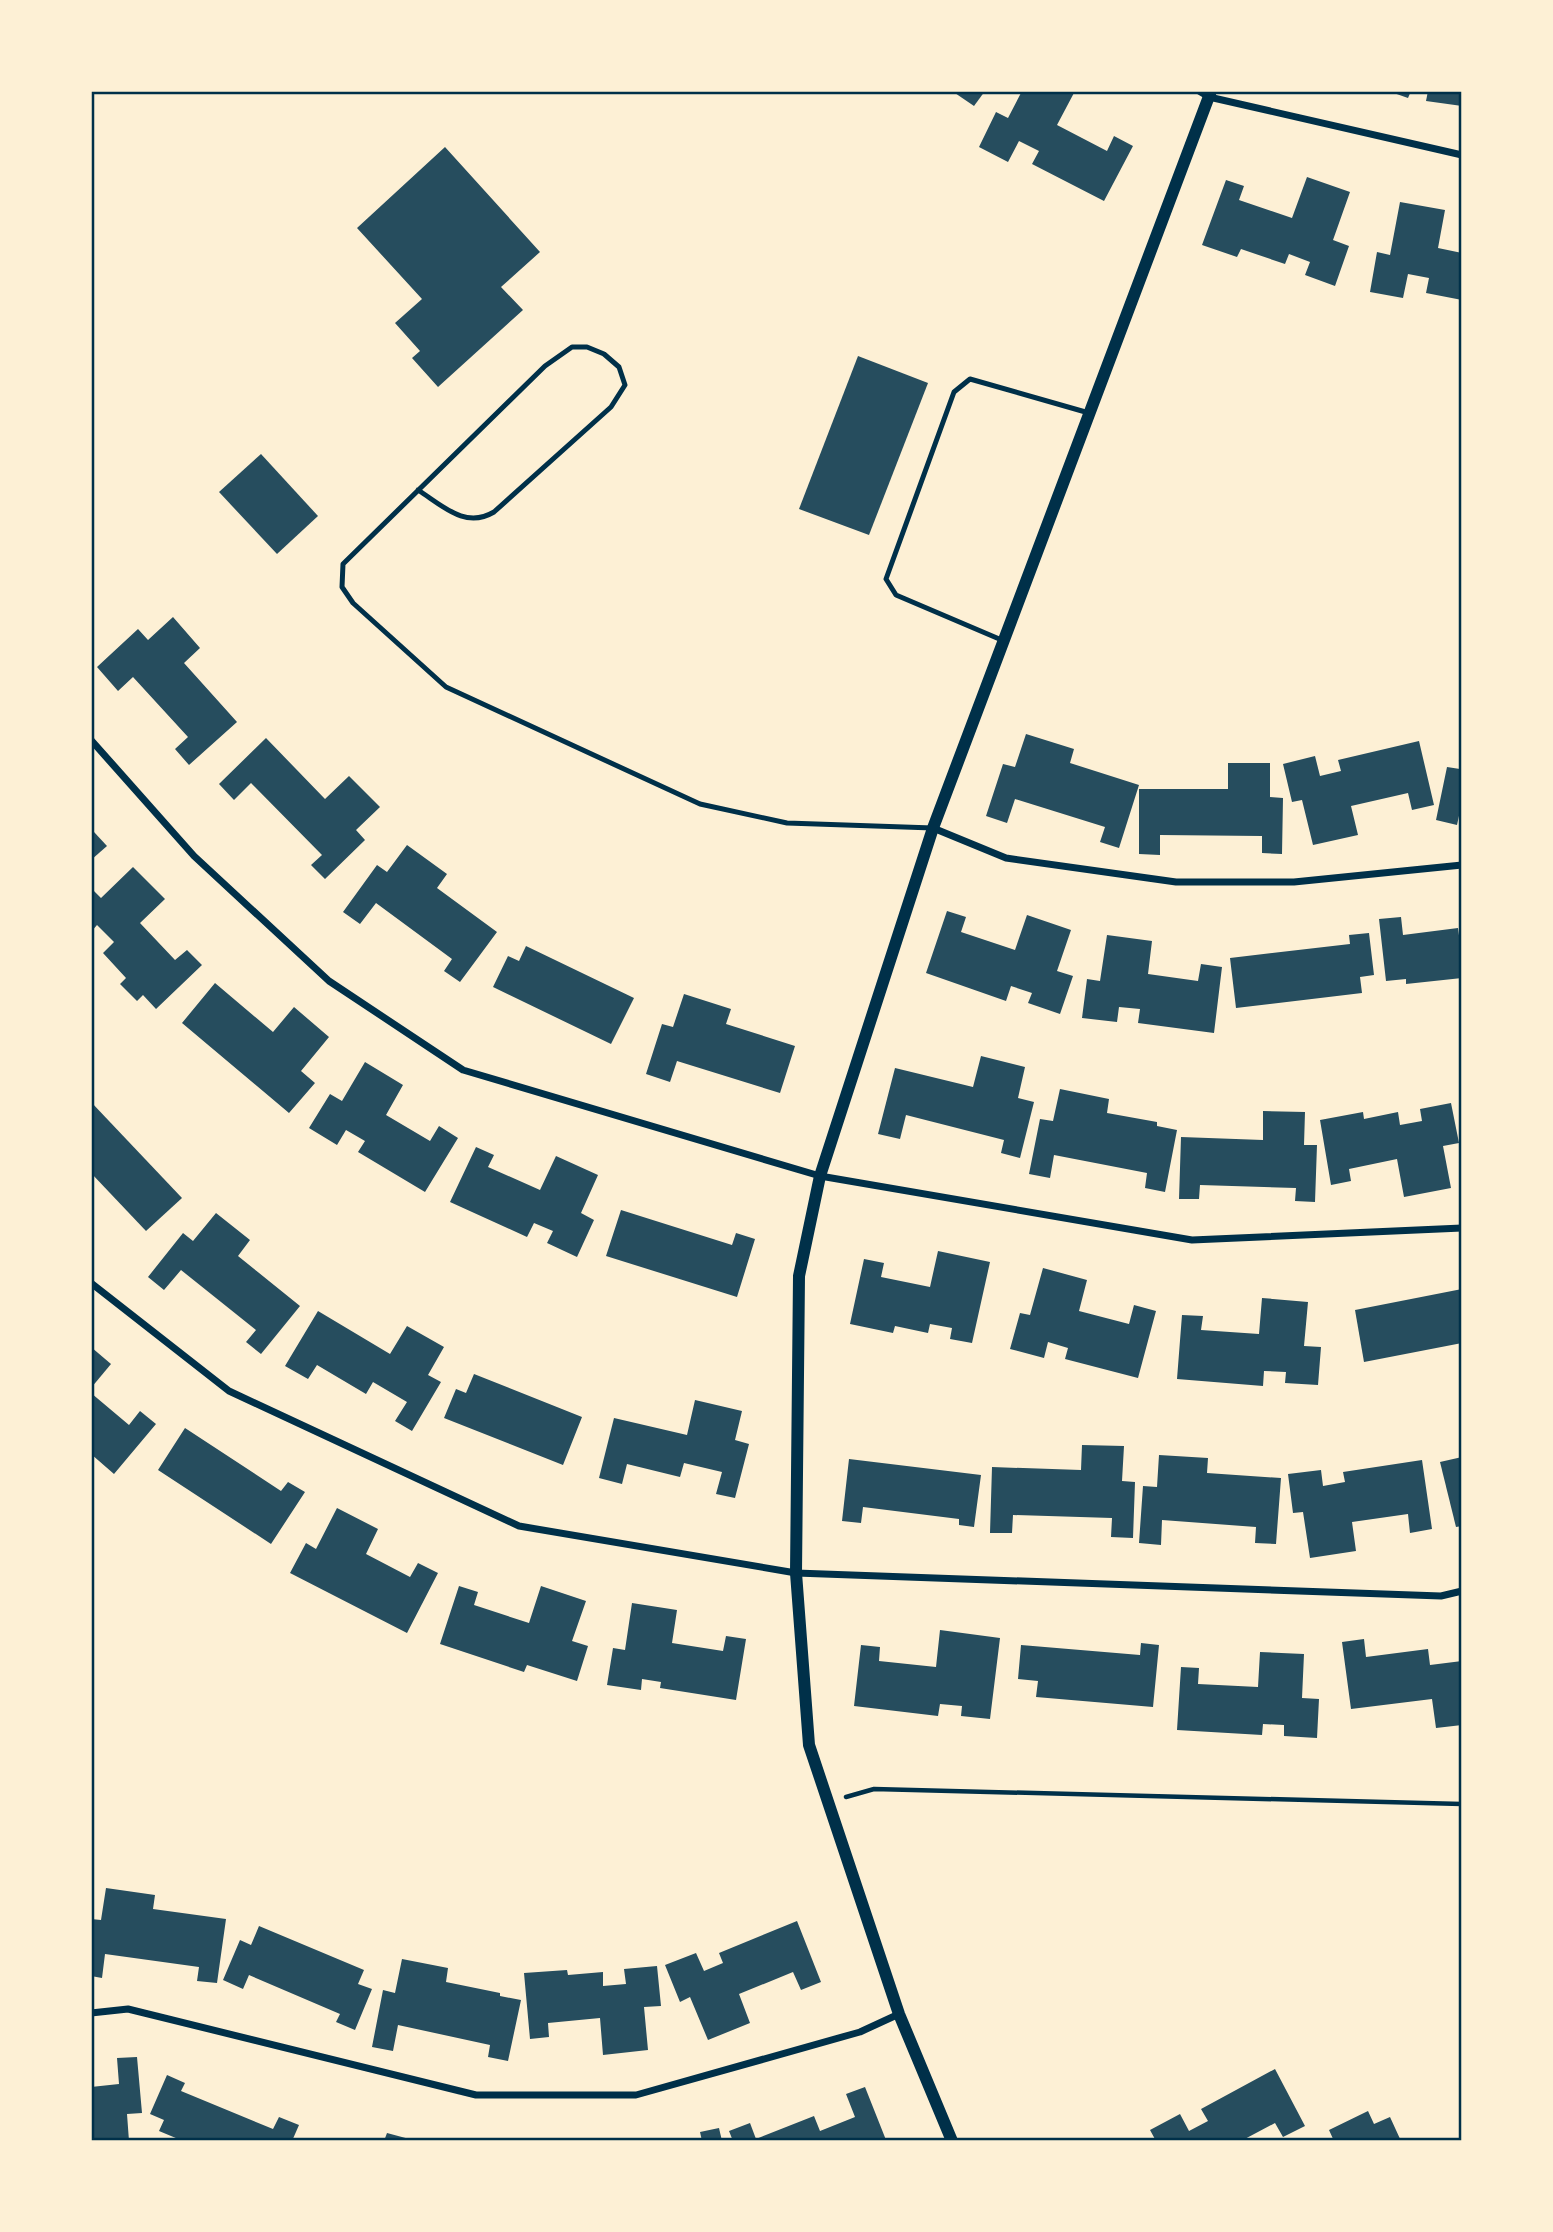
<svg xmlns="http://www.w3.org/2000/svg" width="1553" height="2232" viewBox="0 0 1553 2232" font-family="Quicksand,sans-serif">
<rect width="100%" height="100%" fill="#fdf0d5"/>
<g fill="#264d5e">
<polygon points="952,91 985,91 974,106"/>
<polygon points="1022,91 1075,91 1057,125 1107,151 1114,136 1133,146 1104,201 1032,164 1039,151 1019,141 1008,162 979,147 996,112 1008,118"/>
<polygon points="1388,91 1411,91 1408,98"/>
<polygon points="1428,91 1462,91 1462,106 1426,101"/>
<polygon points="445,147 540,252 501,287 523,310 438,387 412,358 420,351 395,323 422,299 357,228"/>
<polygon points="1307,177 1350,192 1333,240 1349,246 1335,286 1305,275 1310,262 1289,254 1285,264 1241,249 1237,257 1202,245 1226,180 1244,186 1239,200 1292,218"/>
<polygon points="1400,202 1445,210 1438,248 1462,253 1462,300 1426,293 1429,278 1408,274 1403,298 1370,292 1377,252 1390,255"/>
<polygon points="858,356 928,383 869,535 799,509"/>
<polygon points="261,454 318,516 277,554 219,492"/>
<polygon points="173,617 200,648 184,663 237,722 189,765 175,749 188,737 133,677 118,691 97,667 138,629 148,640"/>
<polygon points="1026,734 1074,749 1070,763 1139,785 1119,848 1100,842 1105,827 1015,799 1007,823 986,816 1003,764 1015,767"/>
<polygon points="266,738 325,799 349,776 380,807 356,830 365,840 325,879 311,865 322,855 251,783 234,800 219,784"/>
<polygon points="1419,741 1434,805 1412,810 1408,793 1351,806 1358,835 1313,845 1302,800 1292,802 1283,764 1315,756 1320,776 1341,771 1338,760"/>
<polygon points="1228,763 1270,763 1270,797 1283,798 1282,854 1262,853 1262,836 1160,835 1160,855 1139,854 1139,789 1228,789"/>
<polygon points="1461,764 1462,802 1457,825 1436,820 1447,767 1460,769"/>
<polygon points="94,832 107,846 91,860 91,834"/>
<polygon points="407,845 447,874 437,888 497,932 460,982 444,971 452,959 376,903 360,924 343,912 377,865 387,872"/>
<polygon points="133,867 165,899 140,923 175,960 187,950 202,965 156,1009 143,995 137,1001 120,984 126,978 103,953 114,942 97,925 91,932 91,888 101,898"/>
<polygon points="947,911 966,917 961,932 1015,950 1027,915 1071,930 1057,971 1073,976 1060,1014 1028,1003 1032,993 1011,986 1006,1001 926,973"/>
<polygon points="1401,917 1403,935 1458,928 1460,943 1462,943 1462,978 1406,984 1406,979 1386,981 1379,919"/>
<polygon points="1369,933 1374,975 1360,977 1362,993 1236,1008 1230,958 1350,944 1349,935"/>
<polygon points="1107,935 1152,941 1148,974 1198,981 1201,964 1222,967 1214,1033 1138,1023 1140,1009 1119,1007 1117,1022 1082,1018 1087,979 1100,981"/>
<polygon points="526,946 634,998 611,1044 493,987 508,956 519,961"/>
<polygon points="215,983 273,1032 294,1007 329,1037 301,1071 315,1083 289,1113 182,1023"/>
<polygon points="684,994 731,1009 726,1024 795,1046 780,1093 677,1061 670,1082 646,1074 662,1024 673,1027"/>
<polygon points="981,1056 1025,1067 1018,1098 1034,1102 1020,1158 1001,1153 1004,1140 906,1115 900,1139 878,1134 895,1068 973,1087"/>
<polygon points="365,1062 403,1085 386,1115 430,1141 439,1126 458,1138 425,1192 358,1152 365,1141 346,1130 337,1145 309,1128 330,1094 342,1101"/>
<polygon points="1060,1089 1109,1099 1107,1113 1157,1122 1157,1126 1177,1130 1165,1192 1145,1188 1147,1173 1054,1155 1050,1178 1029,1174 1040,1119 1053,1121"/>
<polygon points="91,1102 182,1198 146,1231 91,1173"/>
<polygon points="1451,1103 1459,1143 1443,1146 1451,1188 1404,1197 1397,1159 1349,1169 1351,1181 1331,1185 1320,1120 1363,1112 1364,1119 1398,1112 1400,1125 1422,1121 1420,1109"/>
<polygon points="1263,1111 1305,1112 1304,1145 1317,1145 1315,1202 1295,1201 1296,1188 1200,1185 1199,1199 1179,1199 1181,1137 1263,1140"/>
<polygon points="476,1147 494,1155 488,1167 540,1190 556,1156 598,1175 581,1213 594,1220 577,1257 547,1243 553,1231 534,1223 527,1237 450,1202"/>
<polygon points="621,1210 732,1245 736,1233 755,1239 737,1297 606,1256"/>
<polygon points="216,1213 250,1240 238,1256 300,1306 261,1354 246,1342 256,1330 181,1270 164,1290 148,1277 183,1233 193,1241"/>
<polygon points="938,1251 990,1262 972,1343 950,1339 952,1328 930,1324 928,1333 895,1326 893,1333 850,1324 864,1259 884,1263 881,1277 930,1287"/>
<polygon points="1043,1268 1087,1280 1079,1311 1129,1324 1134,1305 1156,1311 1138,1378 1065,1359 1068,1348 1048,1342 1044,1358 1010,1349 1020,1313 1030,1315"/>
<polygon points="1462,1289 1462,1343 1364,1362 1355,1310"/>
<polygon points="1262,1298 1308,1302 1304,1346 1321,1347 1318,1385 1285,1383 1286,1372 1264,1371 1263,1386 1177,1379 1182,1315 1203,1316 1201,1330 1259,1334"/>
<polygon points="318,1311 390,1354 407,1326 444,1347 428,1375 441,1382 412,1431 395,1421 407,1402 373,1382 366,1394 317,1365 308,1379 285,1366"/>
<polygon points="91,1347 111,1364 91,1388"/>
<polygon points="474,1374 582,1417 563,1465 444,1418 456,1389 466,1393"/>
<polygon points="91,1393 129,1425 140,1411 156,1424 114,1474 91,1454"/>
<polygon points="695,1400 742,1411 735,1440 749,1444 735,1498 716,1494 722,1472 684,1463 680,1477 627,1464 622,1484 599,1478 614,1418 687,1435"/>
<polygon points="185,1428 281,1491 288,1482 305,1492 271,1544 158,1470"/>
<polygon points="1082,1445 1124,1446 1122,1481 1135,1482 1133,1538 1111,1537 1112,1518 1013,1515 1012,1533 990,1533 992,1467 1081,1470"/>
<polygon points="1159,1455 1208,1458 1207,1473 1281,1478 1276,1544 1255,1543 1256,1527 1162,1520 1161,1545 1139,1543 1143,1486 1157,1487"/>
<polygon points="1462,1457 1462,1526 1456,1527 1440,1462"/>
<polygon points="849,1459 981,1475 974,1527 959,1525 959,1519 863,1507 861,1523 842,1521"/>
<polygon points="1422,1460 1432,1529 1410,1533 1408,1514 1352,1522 1356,1551 1310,1558 1303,1512 1293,1513 1288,1474 1321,1470 1323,1486 1345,1482 1343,1472"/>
<polygon points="337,1508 378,1529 366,1554 410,1577 418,1563 438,1573 407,1633 290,1573 306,1543 316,1549"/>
<polygon points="459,1586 478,1592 474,1605 529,1623 541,1586 586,1601 572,1641 588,1646 577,1681 527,1665 524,1672 440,1644"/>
<polygon points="632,1603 677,1610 672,1643 723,1651 726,1636 746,1639 736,1700 660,1688 661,1682 642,1679 641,1690 607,1685 613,1648 625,1650"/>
<polygon points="940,1630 1000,1638 990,1719 961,1716 962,1706 940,1704 938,1716 854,1706 861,1645 880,1647 879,1661 936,1667"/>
<polygon points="1364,1639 1366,1657 1428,1649 1430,1665 1462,1661 1462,1725 1436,1728 1432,1699 1351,1709 1342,1642"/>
<polygon points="1141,1643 1159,1645 1153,1707 1036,1697 1038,1681 1018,1679 1021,1645 1140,1655"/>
<polygon points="1260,1652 1304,1654 1302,1698 1319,1699 1317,1738 1284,1736 1284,1725 1263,1724 1262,1735 1177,1730 1181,1667 1199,1668 1198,1684 1258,1687"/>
<polygon points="106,1888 155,1895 153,1909 226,1919 217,1983 197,1981 199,1967 105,1954 102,1978 91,1976 91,1919 101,1920"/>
<polygon points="797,1921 821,1982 801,1990 793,1972 739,1994 750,2023 708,2040 690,1997 680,2002 665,1965 696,1953 704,1971 723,1963 719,1953"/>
<polygon points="259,1926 364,1970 358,1984 372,1989 355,2030 336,2022 340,2014 249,1975 243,1989 223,1980 240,1940 251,1945"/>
<polygon points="402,1959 448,1968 446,1982 500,1993 500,1996 521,2000 508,2061 488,2057 490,2045 398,2025 393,2051 372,2047 383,1990 395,1993"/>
<polygon points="657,1966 661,2006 644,2007 648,2050 603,2055 600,2018 548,2023 549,2037 530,2039 524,1973 567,1970 568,1975 603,1972 603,1986 626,1984 624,1969"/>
<polygon points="137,2057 142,2113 127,2114 129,2141 91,2141 91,2087 119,2084 117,2058"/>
<polygon points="1275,2069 1305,2126 1283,2137 1275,2123 1241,2141 1156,2141 1150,2130 1180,2114 1189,2131 1208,2121 1201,2109"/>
<polygon points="167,2075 185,2083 181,2091 273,2129 279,2117 299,2125 292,2141 183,2141 159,2131 164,2120 150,2114"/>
<polygon points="865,2087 886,2140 883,2141 733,2141 729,2131 750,2123 756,2139 814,2116 820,2131 855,2117 846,2094"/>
<polygon points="1368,2111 1374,2124 1390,2117 1401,2141 1334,2141 1329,2130"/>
<polygon points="719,2128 722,2141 702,2141 700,2132"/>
<polygon points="387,2133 413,2140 413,2141 384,2141"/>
</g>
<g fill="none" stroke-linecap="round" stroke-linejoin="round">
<polyline stroke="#003049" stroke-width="4.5" points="846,1797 874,1789 1462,1804"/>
<g stroke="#003049" stroke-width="5">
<path d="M 418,490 C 443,506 465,529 494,512 L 611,407 L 625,385 L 619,367 L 604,354 L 587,347 L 572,347 L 545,366 L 343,564 L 342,587 L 353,603 L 446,687 L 700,804 L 787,823 L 933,828"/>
<polyline points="1004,641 896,595 886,579 954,392 970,379 1089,413"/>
</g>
<g stroke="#003049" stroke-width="7">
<polyline points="1199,91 1209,97 1462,155"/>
<polyline points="91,740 194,856 329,981 463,1070 820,1176 1192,1240 1462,1228"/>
<polyline points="933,828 1006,858 1176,882 1294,882 1462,865"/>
<polyline points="91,1283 229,1391 519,1526 796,1573 1441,1596 1462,1591"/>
<polyline points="91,2013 128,2009 476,2095 636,2095 860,2032 899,2014"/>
</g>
<polyline stroke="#003049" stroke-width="12" points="952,2141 899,2014 809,1745 796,1573 799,1276 820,1176 933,828 1211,91"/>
</g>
<rect width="1553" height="2232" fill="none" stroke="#fdf0d5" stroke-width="186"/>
<rect x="93" y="93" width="1367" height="2046" fill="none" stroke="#003049" stroke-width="2.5"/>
</svg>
